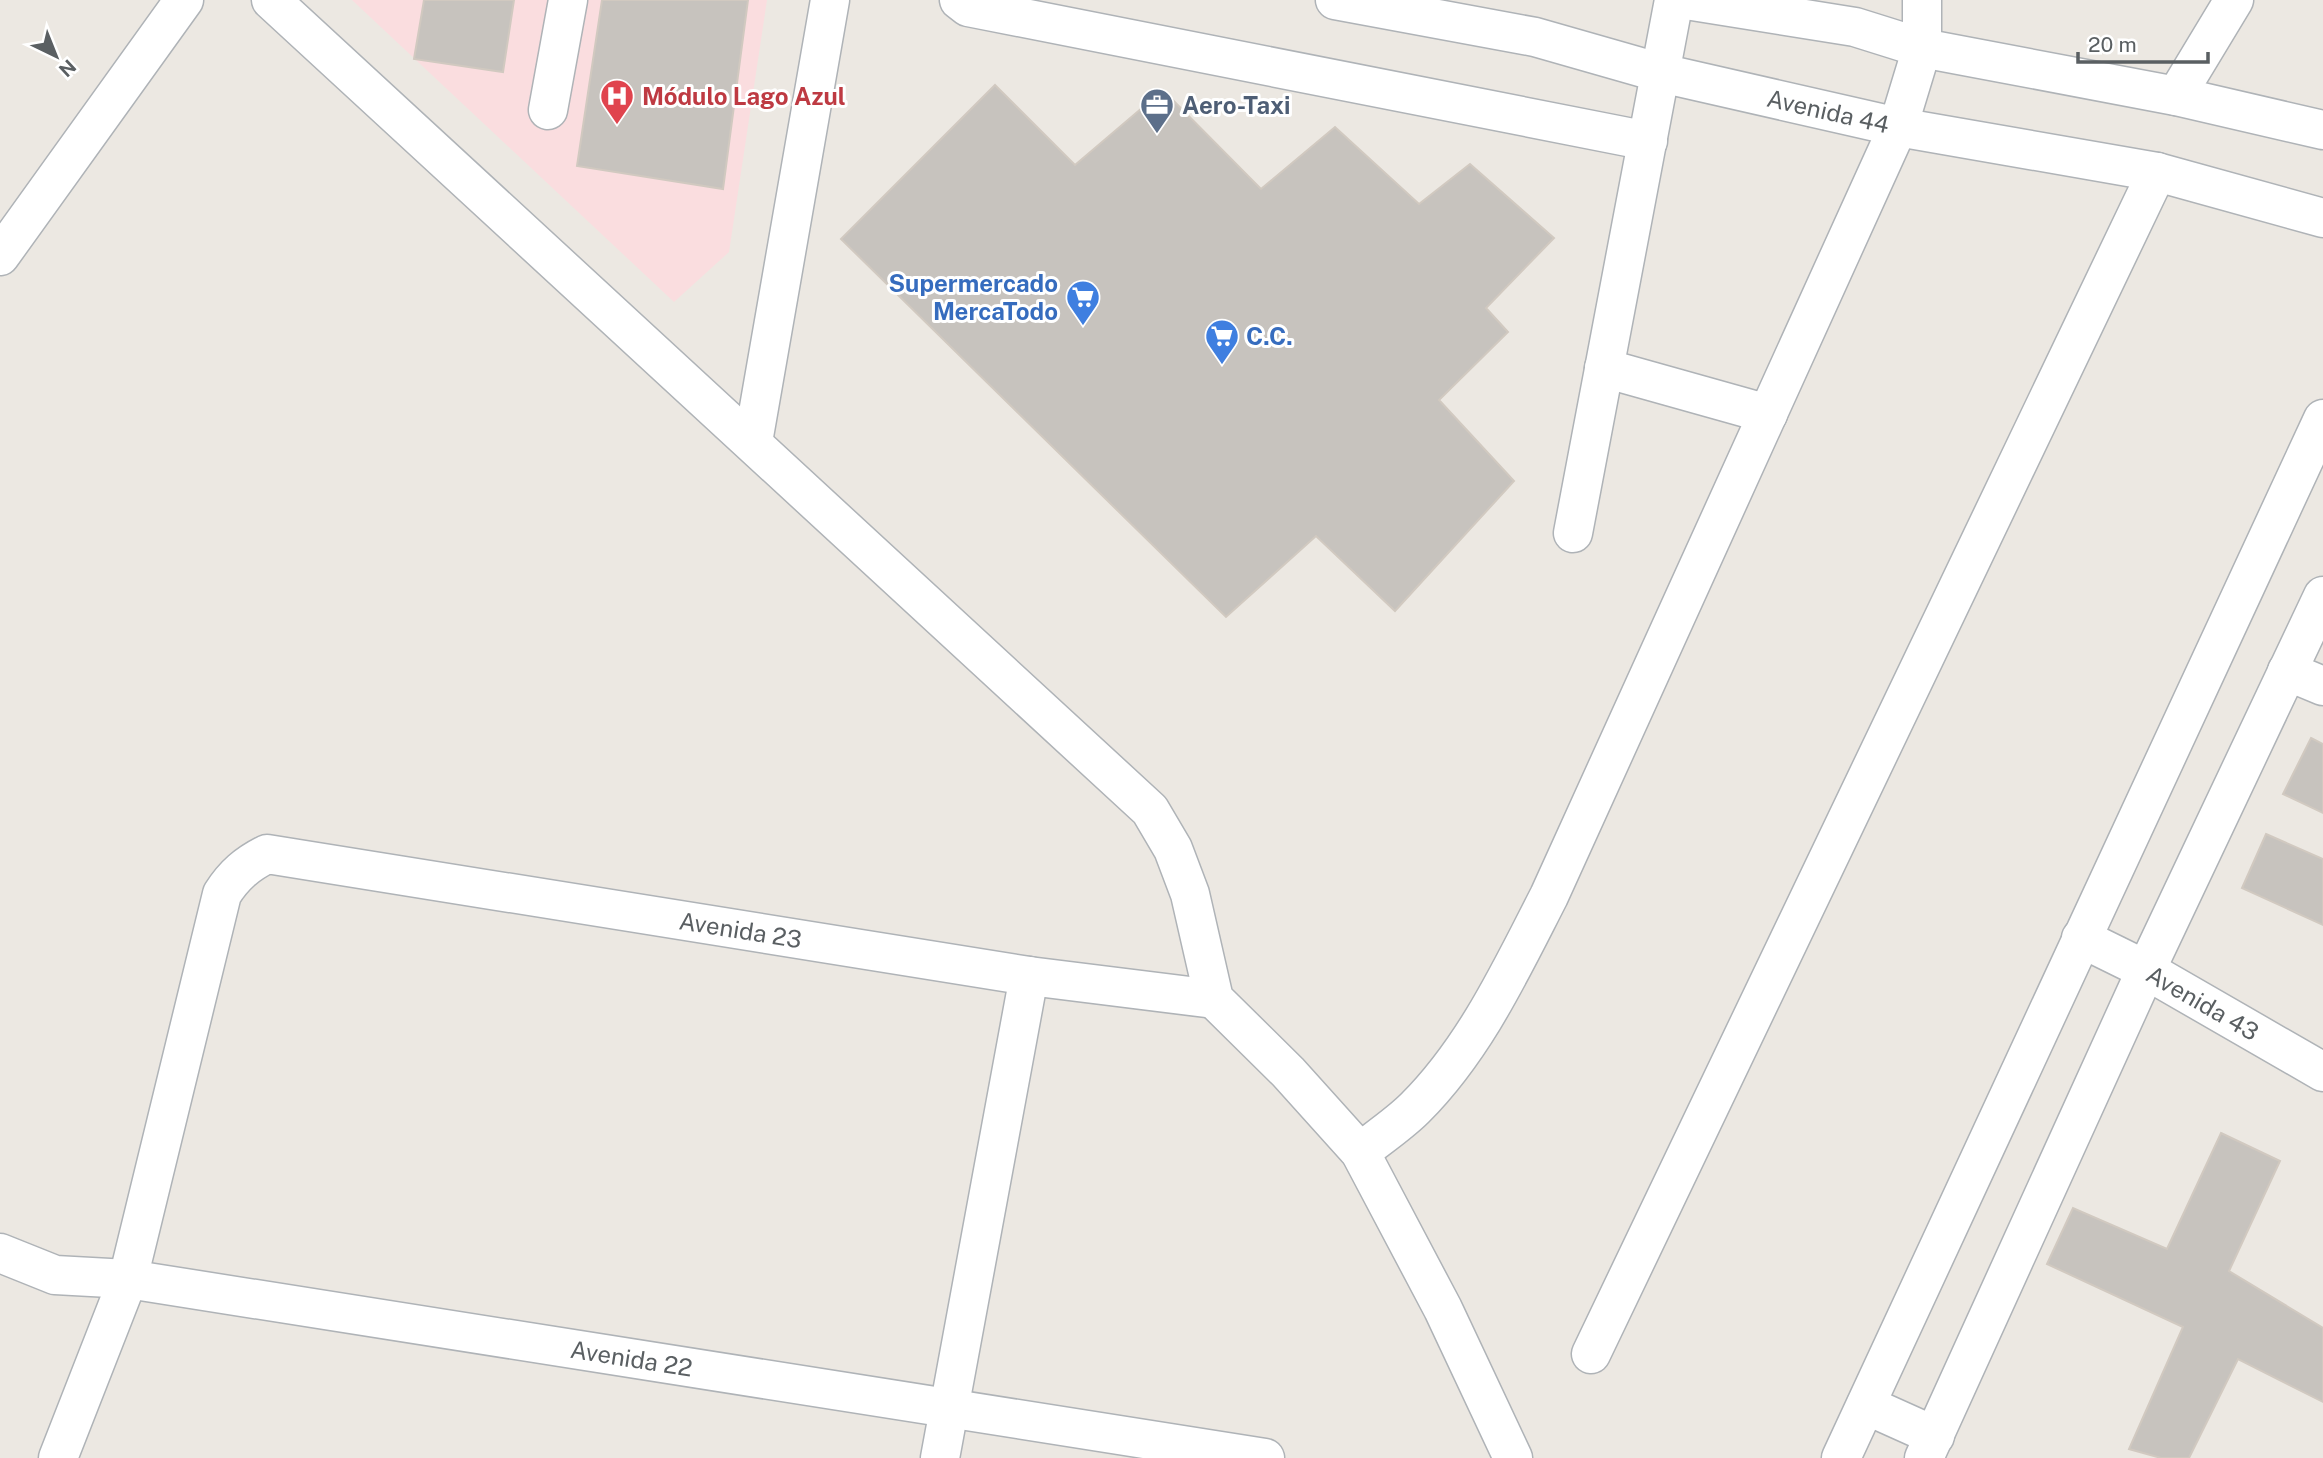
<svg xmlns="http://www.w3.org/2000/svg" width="2323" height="1458" viewBox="0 0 2323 1458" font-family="'Public Sans',sans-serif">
<rect width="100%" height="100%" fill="#ece8e2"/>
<polygon fill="#fadddf" points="352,0 767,0 729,252 674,302"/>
<g fill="#c7c3be" stroke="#d1c9c0" stroke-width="2">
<polygon points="424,0 514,0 503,72 414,59"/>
<polygon points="602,0 748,0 723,189 577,166"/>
<polygon points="995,85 1075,165 1163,90 1261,189 1335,127 1419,204 1470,164 1554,238 1486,308 1508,332 1439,400 1514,481 1395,611 1316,536 1226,617 841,239"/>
<polygon points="2311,738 2323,744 2323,813 2283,794"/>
<polygon points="2266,834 2323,859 2323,925 2242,888"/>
<polygon points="2221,1133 2280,1161 2229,1271 2323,1328 2323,1402 2238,1359 2189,1458 2161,1458 2129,1449 2183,1327 2047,1264 2073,1208 2167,1249"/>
</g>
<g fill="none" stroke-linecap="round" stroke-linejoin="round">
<g stroke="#afb3b7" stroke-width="41">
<g id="minor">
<polyline points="271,0 1150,810 1173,849 1190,894 1214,999 1288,1072 1360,1152 1443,1309 1513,1458"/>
<polyline points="959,0 968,7 1648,141"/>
<path id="s1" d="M 1335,0 L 1535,37 L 1661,73 L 1898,127 L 2157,172 L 2323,218"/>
<polyline points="1686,0 1855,27 1922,48 2176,96 2323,130"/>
<polyline points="2176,96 2234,0"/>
<polyline points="548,110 568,0"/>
<polyline points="0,256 184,0"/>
<polyline points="1604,368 1768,414"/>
<polyline points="753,442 830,0"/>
<polyline points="1573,533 1674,0"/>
<polyline points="2287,671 2323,686"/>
<path id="s2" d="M 2081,938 L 2146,970 L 2323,1072"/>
<path d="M 1360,1152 C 1378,1138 1399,1124 1415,1108 C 1475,1048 1511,970 1549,896 L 1898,127 L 1922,48 L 1922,0"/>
<path id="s3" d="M 0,1253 L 55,1275 L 128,1279 L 1265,1458"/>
<polyline points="1591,1354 2157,172"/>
<polyline points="1866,1405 1935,1436"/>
<path id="s4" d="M 58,1458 L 128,1279 L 222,894 C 234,875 247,864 267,854 L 1029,976 L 1214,999"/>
<polyline points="940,1458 1029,976"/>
<polyline points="1841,1458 2323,419"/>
<polyline points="1924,1458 2146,970 2323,596"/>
</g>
</g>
<use href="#minor" stroke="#fff" stroke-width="38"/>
</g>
<defs>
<g id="hospital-pin" transform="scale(1.75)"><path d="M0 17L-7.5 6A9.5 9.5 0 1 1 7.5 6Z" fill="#e0444e" stroke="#fff"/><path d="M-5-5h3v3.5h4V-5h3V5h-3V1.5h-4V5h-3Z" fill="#fff"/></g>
<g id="office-pin" transform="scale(1.75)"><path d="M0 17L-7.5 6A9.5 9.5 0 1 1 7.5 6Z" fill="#5c6f8a" stroke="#fff"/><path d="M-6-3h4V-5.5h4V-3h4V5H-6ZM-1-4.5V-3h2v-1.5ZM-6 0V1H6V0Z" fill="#fff"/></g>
<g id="supermarket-pin" transform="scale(1.75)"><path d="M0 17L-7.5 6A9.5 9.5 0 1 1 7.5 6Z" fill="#3f7fe0" stroke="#fff"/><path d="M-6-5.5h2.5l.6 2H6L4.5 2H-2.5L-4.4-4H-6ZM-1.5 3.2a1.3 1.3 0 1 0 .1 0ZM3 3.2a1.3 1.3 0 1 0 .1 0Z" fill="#fff"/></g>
</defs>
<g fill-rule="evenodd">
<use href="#hospital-pin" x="617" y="96"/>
<use href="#office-pin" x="1157" y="105"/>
<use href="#supermarket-pin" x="1083" y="297"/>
<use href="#supermarket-pin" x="1222" y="336"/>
</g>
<g text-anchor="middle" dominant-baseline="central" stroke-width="6" stroke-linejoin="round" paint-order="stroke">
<g font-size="24" font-weight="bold" fill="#be3a42" stroke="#fff" text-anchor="start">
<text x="642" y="96">Módulo Lago Azul</text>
</g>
<g font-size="24" font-weight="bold" fill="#4e5e75" stroke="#fff" text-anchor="start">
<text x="1182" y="105">Aero-Taxi</text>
</g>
<g font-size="24" fill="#5a5f62" stroke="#fff">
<text stroke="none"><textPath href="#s1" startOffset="506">Avenida 44</textPath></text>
<text stroke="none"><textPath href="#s4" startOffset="1129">Avenida 23</textPath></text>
<text stroke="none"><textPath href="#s2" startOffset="138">Avenida 43</textPath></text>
<text stroke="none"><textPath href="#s3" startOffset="642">Avenida 22</textPath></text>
</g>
<g font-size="24" font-weight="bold" fill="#366cbe" stroke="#fff" text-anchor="end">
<text x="1058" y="283">Supermercado<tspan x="1058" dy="28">MercaTodo</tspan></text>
<text x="1246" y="336" text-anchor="start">C.C.</text>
</g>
</g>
<g transform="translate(56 56) rotate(137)" stroke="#ffffff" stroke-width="5" paint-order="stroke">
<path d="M0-5L12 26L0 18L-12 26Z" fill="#5a5f62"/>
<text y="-10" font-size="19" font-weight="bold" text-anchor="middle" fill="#5a5f62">N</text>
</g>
<path d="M2078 52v10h130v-10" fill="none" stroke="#5a5f62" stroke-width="3.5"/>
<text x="2088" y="52" font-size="21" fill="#5a5f62" stroke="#ffffff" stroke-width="5" paint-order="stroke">20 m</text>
</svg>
